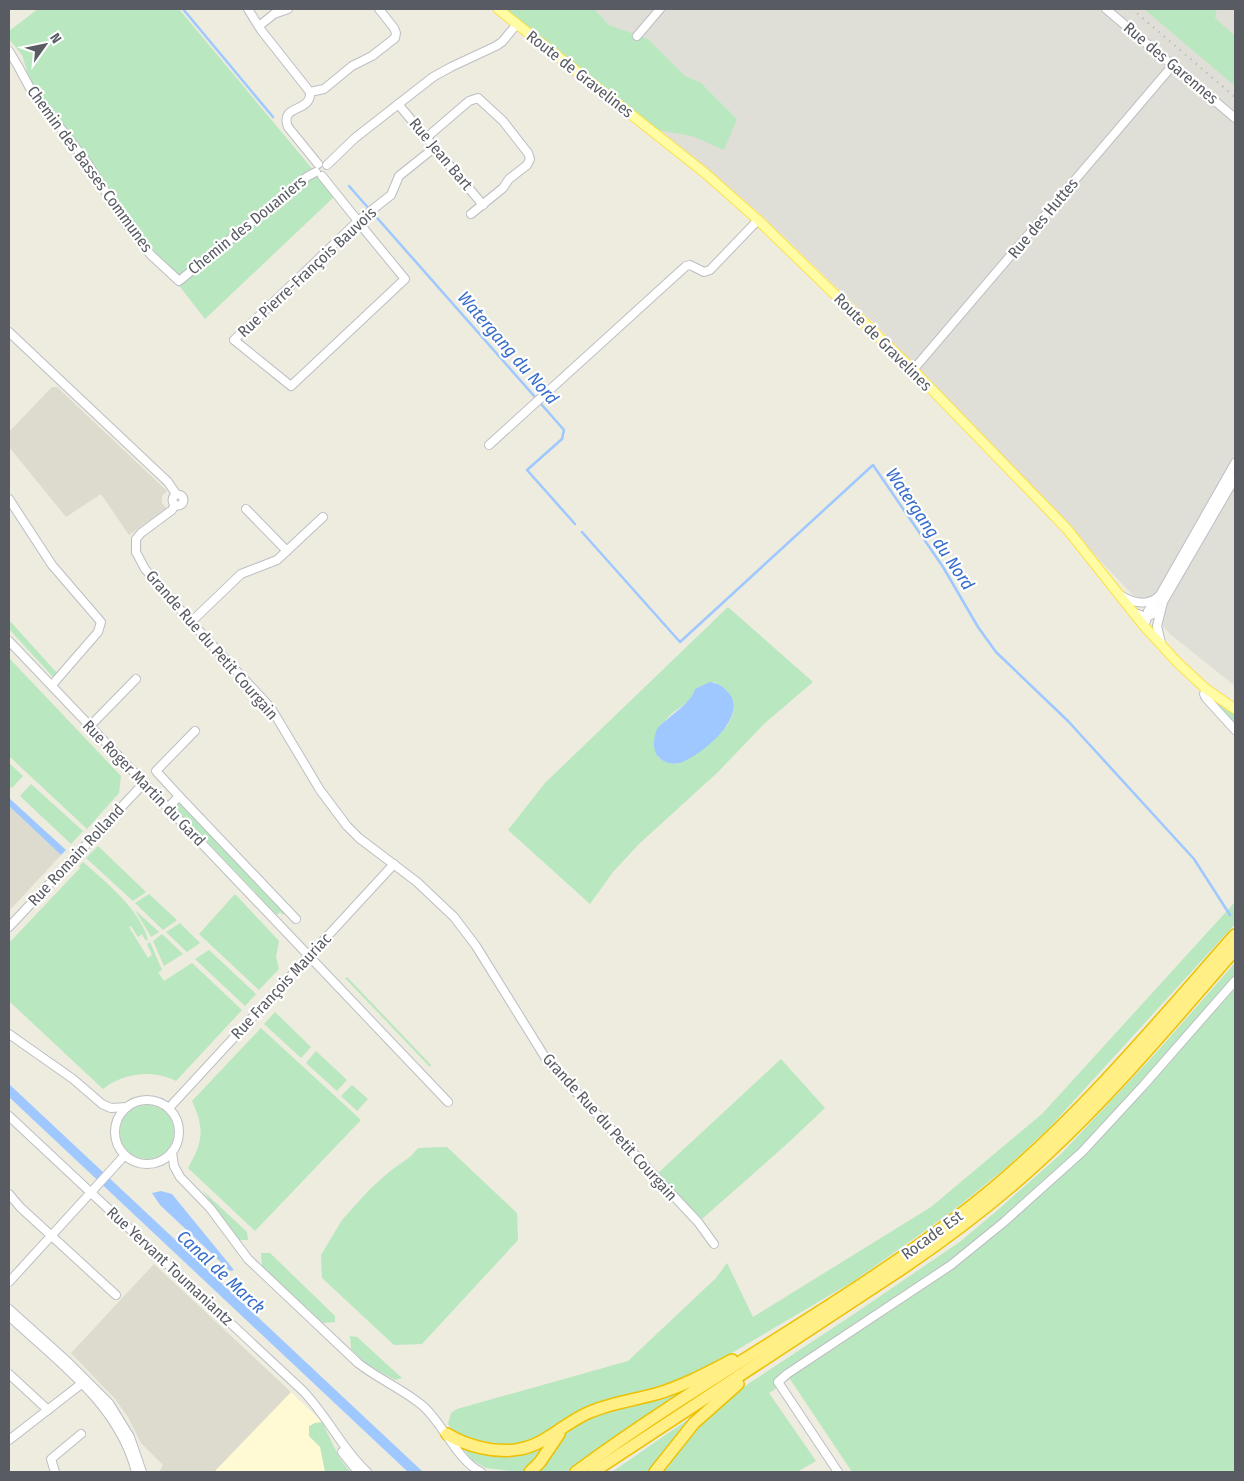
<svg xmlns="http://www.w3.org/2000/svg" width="1244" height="1481" viewBox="0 0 1244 1481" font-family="'Fira Sans Condensed',sans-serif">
<rect width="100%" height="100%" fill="#edecdf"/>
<polygon fill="#fffad3" points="291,1392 321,1421 335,1472 214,1472"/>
<polygon fill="#e0dfd7" points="515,9 1235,9 1235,686 1170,634 882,331 757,211"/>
<g fill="#dcdbce">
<polygon points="52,387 57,387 167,491 162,496 162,503 166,508 129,535 101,494 66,517 9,447 9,432"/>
<polygon points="9,806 61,855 9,911"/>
<polygon points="154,1264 291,1392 214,1472 159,1472 163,1465 141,1443 128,1417 115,1399 71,1353"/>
</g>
<g fill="#b9e7bf" fill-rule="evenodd">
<polygon points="38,9 179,9 335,196 205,319 139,234 33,90 22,55 9,39 9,31"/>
<polygon points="505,9 594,9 609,25 648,39 685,76 701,83 737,119 724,150 692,136 658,130"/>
<polygon points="1144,9 1217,9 1215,18 1235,36 1235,86"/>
<path d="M 728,607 L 813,682 L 765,723 L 718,772 L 639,844 L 613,872 L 590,904 L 508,830 L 545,783 ZM 714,682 C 734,692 740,706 727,726 C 719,732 688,761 680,763 C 672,765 664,762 658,757 C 659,749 661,727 665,721 C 672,710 692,703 696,689 Z"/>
<polygon points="9,620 57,673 53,677 9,629"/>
<polygon points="9,658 121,776 119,793 87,829 9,756"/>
<polygon points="1211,698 1235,714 1235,724 1212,701"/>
<polygon points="9,763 23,776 12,788 9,786"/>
<polygon points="31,784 83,831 71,844 20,796"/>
<polygon points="180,802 285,913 283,915 280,912 277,915 174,807"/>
<polygon points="98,846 146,892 133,901 86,858"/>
<path d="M 83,862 C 106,882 139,909 148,939 L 146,941 L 142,934 L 138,937 L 131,926 L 129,927 L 148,958 L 152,955 L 147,944 L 150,942 L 162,970 L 158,972 L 164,981 L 192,963 L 242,1010 L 176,1081 C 153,1069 123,1073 103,1089 L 9,1001 L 9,943 L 80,868 L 79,866 Z"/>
<polygon points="149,894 177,920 163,930 135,903"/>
<polygon points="235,894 279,941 276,957 279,969 259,990 199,934"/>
<polygon points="1235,902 1235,924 1049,1128 1008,1166 950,1213 854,1281 723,1358 687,1377 644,1391 589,1405 530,1441 509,1445 477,1440 458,1435 452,1431 448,1424 451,1413 457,1409 628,1361 716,1278 727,1263 753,1317 931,1207 1042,1114"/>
<polygon points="135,910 159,932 151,937"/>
<polygon points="180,923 200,943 187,952 166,932"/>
<polygon points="162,934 183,954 164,966 153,941"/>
<polygon points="209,950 256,994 245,1006 195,959"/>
<polygon points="1235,963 1235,1472 852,1472 790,1379 769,1393 816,1461 797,1472 612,1472 706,1407 719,1407 748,1384 854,1314 961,1241 1000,1208 1061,1154 1155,1054"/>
<polygon points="347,977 431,1065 430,1067 345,978"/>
<polygon points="275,1012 311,1047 301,1058 264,1024"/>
<path d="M 261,1028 L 361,1120 L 255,1231 L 188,1168 C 203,1142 205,1129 192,1101 Z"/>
<polygon points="316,1051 347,1080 337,1091 306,1063"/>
<polygon points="781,1059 825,1108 789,1142 702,1219 658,1173"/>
<polygon points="352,1085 368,1099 357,1111 341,1096"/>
<circle cx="147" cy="1132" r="27"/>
<polygon points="447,1147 517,1213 518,1240 422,1344 394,1345 322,1278 321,1255 342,1220 369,1190 389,1172 411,1156 418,1148"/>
<polygon points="202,1190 247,1232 248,1240 239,1240"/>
<polygon points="261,1253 270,1253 335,1316 335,1322 323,1323 262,1267"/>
<polygon points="350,1336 357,1337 402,1378 395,1380 368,1365 351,1349"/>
<polygon points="700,1380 566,1472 537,1472 557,1439 588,1415"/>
<polygon points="322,1422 339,1457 350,1472 325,1472 320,1447 309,1436 309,1426 315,1423"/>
<polygon points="546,1442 544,1449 530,1469 519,1472 486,1468 472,1460 462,1447 511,1454"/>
</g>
<g fill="#9ec8ff">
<path d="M 710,682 C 717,683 723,686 727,691 C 751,714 705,752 685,761 C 676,766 663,764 657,755 C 652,748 654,737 657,729 C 667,717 692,703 695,689 Z"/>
<polygon points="9,798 66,850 61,855 9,806"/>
<polygon points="9,1084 423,1472 408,1472 9,1097"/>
<polygon points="161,1191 172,1194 234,1270 230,1271 225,1266 160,1205 152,1193"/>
</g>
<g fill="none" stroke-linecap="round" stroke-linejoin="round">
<g stroke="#9ec8ff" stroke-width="2.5">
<polyline points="183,9 273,117"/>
<polyline points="349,186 564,430 562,439 527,470 575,524"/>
<polyline points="582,532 680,642 873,465 943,567 978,627 996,652 1068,721 1194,859 1230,915"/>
</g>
<g stroke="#bdbec5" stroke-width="10">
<g id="minor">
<path d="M 248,9 L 261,30 L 310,92 C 312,113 279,104 288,127 L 318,164"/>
<polyline points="1106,9 1235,118"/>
<polyline points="259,26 274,14 288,9"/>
<polyline points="637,36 660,9"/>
<polyline points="9,51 18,66 31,90 86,161 127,225 151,255 179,281 308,176 316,172"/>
<polyline points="310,92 324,89 352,66 372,56 395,38 396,33 394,28 379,9"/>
<polyline points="398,104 483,205"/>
<polyline points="426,138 469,101 478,98 503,121 528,153 530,159 527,165 509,179 503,188 471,214"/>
<polyline points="327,165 355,138 433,77 451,67 496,46 502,42 517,24"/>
<polyline points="322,176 358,221 359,223 405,279 291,386 234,340 358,221 391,195 399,176 434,148"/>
<polyline points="9,332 168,482 176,494"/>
<polyline points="913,370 1173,65"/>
<polyline points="489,445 686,266 690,265 704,272 710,270 758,220"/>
<circle cx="178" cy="500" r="5.5"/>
<polyline points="9,499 52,565 101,622 98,632 52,685"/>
<polyline points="175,505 172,510 141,533 136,539 136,552 145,569 191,622 271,708 320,790 347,826 359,838 417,882 454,917 476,946 548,1062 698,1222 714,1244"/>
<polyline points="246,509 287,551"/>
<path d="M 1120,595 C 1133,603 1149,607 1160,595 L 1235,463"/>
<polyline points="1135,613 1146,617 1155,613 1161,606"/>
<polyline points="1146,621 1148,611 1157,598"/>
<polyline points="191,622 241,574 277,560 323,517"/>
<polyline points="9,641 448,1102"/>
<polyline points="1161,643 1157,626 1163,602 1235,478"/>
<polyline points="1206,689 1204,694 1206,698 1235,730"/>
<polyline points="90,726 136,679"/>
<polyline points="179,796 296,919"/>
<polyline points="168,808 179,796 156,771 195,731"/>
<polyline points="9,927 144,783"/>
<polyline points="9,1034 73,1079 102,1104 111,1108 127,1107"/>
<circle cx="147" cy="1132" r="32"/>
<polyline points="169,1108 394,864"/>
<path d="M 9,1116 L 302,1390 C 327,1415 341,1448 367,1472"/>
<path d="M 172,1152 L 174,1166 L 180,1177 L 210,1208 L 248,1259 L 358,1363 C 378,1379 403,1389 423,1406 C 444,1425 457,1460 481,1472"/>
<polyline points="9,1194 20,1207 116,1295"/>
<polyline points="9,1282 125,1155"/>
<polyline points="9,1309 68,1362 109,1403 130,1437 142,1472"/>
<path d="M 9,1316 C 58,1362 119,1404 136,1472"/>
<polyline points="9,1374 48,1410"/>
<polyline points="9,1440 85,1381"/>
<polyline points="342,1452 358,1472"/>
<polyline points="55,1472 51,1459 81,1434"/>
<polyline points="838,1472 778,1382 787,1374 951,1265 1004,1222 1082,1152 1143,1086 1235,981"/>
</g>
</g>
<g stroke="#fce149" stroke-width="11">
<polyline id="major" points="498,9 705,173 758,220 913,370 1067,529 1144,626 1177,662 1206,689 1235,709"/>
</g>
<g stroke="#edc000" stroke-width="14">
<g id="highway">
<path d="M 447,1434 C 466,1446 497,1454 520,1449 C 547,1444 565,1422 590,1412 C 611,1403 634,1400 656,1394 C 683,1386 707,1373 732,1360"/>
<polyline points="530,1472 540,1462 559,1434"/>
<path d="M 576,1472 C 705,1376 849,1303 975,1203 C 1073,1125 1153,1028 1235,935"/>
<path d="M 593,1472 L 897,1272 C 949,1237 998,1200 1044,1157 C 1113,1093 1173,1021 1235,950"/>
<polyline points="655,1472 694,1423 738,1384"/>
</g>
</g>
<use href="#minor" stroke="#fff" stroke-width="8"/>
<use href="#major" stroke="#fffca3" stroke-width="9"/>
<use href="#highway" stroke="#ffef85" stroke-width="11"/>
<polyline stroke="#b4b5b5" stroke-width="2.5" stroke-dasharray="1 6" stroke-linecap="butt" points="1132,9 1235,97"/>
</g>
<g text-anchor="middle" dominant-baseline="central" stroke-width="4.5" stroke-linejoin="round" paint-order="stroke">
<g font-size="16" fill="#585c62" stroke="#fff">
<text transform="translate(1171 63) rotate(40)">Rue des Garennes</text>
<text transform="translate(580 74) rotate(38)">Route de Gravelines</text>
<text transform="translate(441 154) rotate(50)">Rue Jean Bart</text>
<text transform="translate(90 169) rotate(54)">Chemin des Basses Communes</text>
<text transform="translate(1043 218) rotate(-50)">Rue des Huttes</text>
<text transform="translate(247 225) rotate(-39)">Chemin des Douaniers</text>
<text transform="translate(307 272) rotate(-43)">Rue Pierre-François Bauvois</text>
<text transform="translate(883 342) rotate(45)">Route de Gravelines</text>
<text transform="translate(212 645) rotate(49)">Grande Rue du Petit Courgain</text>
<text transform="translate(144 783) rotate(46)">Rue Roger Martin du Gard</text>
<text transform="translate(76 855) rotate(-47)">Rue Romain Rolland</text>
<text transform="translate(281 986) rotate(-47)">Rue François Mauriac</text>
<text transform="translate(610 1127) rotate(48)">Grande Rue du Petit Courgain</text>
<text transform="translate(932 1235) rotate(-36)">Rocade Est</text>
<text transform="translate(170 1266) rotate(43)">Rue Yervant Toumaniantz</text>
</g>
<g font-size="18" font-style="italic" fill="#376dcb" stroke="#fff">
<text transform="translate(508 348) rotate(49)">Watergang du Nord</text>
<text transform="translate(930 529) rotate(56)">Watergang du Nord</text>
<text transform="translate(221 1272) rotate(43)">Canal de Marck</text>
</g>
</g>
<rect width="1244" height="1481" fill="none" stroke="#585c62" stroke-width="20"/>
<g transform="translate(45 45) rotate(57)" stroke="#ffffff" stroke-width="4" paint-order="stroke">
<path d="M0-4L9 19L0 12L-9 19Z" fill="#585c62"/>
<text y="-8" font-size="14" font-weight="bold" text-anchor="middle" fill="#585c62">N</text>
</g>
</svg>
